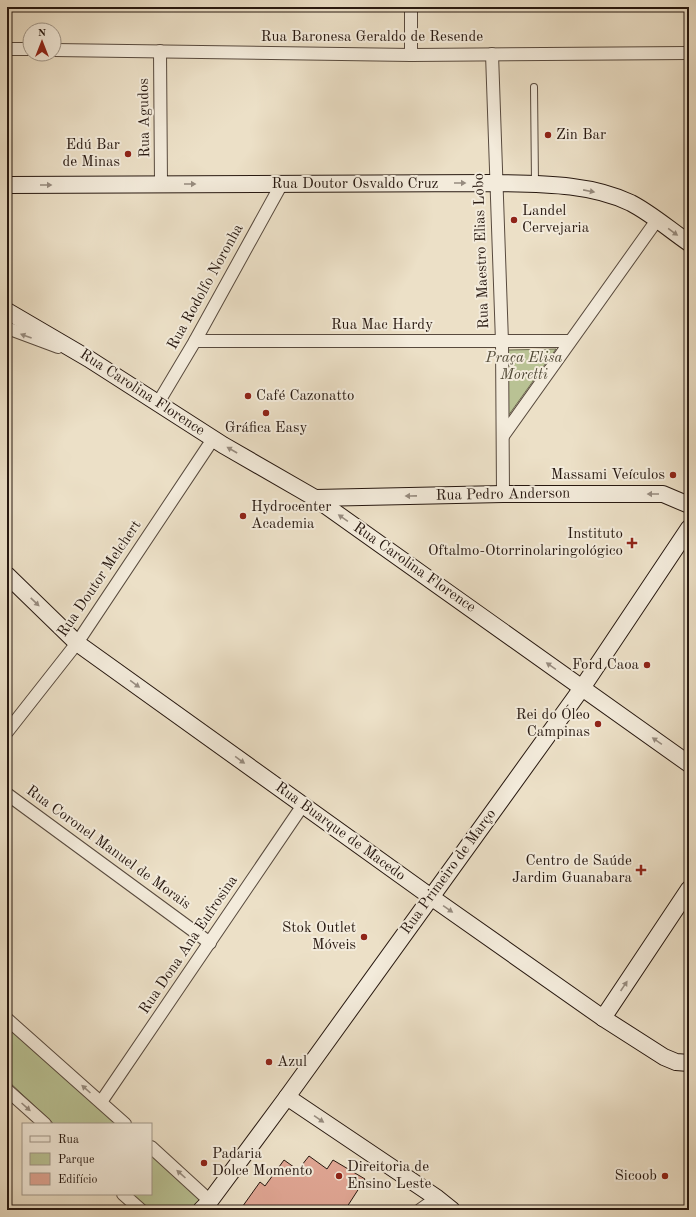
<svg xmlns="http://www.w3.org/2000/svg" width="696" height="1217" viewBox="0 0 696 1217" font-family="'Old Standard TT',serif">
<rect width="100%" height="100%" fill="#ece0c7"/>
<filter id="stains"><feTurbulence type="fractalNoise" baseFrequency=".005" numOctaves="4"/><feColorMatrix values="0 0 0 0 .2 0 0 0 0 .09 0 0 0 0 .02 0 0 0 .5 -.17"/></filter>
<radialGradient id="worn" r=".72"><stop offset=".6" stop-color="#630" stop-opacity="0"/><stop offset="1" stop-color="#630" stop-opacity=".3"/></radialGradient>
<g fill="#b9c294" stroke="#706d52">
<polygon points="556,349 508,416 508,350"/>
<polygon points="7,1021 123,1124 54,1124 7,1080"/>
<polygon points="151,1149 210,1201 199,1210 147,1210 130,1194 151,1194"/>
</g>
<polygon fill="#e0a694" stroke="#271810" points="309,1156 327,1169 333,1160 365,1179 345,1210 240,1210 260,1182 265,1186 284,1160 298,1170"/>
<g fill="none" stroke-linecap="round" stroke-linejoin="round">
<g stroke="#584a3e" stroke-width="8">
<polyline id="lane" points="534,87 535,183"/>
</g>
<g stroke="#584a3e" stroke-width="14">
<g id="street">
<polyline points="411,7 411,55"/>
<polyline points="7,49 30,49"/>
<polyline points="54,50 411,55 689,53"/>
<polyline points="160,51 161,184"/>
<polyline points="492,54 502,342 503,494"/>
<polyline points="7,328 58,347"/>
<polyline points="195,341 570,341"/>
<polyline points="158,403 195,341 281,185"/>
<polyline points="503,436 657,220"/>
<polyline points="7,732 77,643 213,439"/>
<polyline points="7,794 210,943"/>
<polyline points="7,1019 125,1124"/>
<polyline points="7,1090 45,1124"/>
<polyline points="101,1102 303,805"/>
<polyline points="151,1147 210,1201"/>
<polyline points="123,1194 141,1210"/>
<polyline points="420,1210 437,1198"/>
</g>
</g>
<g stroke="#271810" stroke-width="18">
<g id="secondary">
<path d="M 7,185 L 495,183 C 540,184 590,183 631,203 C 652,214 670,230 689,243"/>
<polyline points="7,311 89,359 223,445 315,498 689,764"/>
<polyline points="315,498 503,494 663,494 689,505"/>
<polyline points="7,575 77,643 431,897 603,1018 664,1057 676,1062 689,1063"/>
<polyline points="603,1018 689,889"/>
<polyline points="287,1097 437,1198 452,1210"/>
<polyline points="201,1210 210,1201 287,1097 582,688 689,528"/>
</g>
</g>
<use href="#lane" stroke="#f3ebdb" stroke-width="6"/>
<use href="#street" stroke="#f3ebdb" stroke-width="12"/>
<use href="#secondary" stroke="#f3ebdb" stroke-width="16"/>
</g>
<defs><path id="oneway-solid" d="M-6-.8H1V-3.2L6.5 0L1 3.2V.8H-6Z"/></defs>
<g fill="#978c80">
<use href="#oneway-solid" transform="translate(460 183)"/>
<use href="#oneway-solid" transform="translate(190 184)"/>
<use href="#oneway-solid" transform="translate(46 185)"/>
<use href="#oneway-solid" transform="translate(589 191) rotate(11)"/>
<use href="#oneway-solid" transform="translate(673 232) rotate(36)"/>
<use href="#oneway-solid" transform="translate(26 336) rotate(-160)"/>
<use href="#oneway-solid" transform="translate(232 450) rotate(-150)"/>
<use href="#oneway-solid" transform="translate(653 494) rotate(180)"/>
<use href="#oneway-solid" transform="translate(411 496) rotate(179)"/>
<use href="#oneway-solid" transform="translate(343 518) rotate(-145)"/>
<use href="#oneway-solid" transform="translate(35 602) rotate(44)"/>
<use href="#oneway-solid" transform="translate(551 666) rotate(-145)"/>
<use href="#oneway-solid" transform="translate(135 684) rotate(36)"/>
<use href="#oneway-solid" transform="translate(657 741) rotate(-145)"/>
<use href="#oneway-solid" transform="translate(240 760) rotate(36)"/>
<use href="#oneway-solid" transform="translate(448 909) rotate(35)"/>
<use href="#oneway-solid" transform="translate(624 986) rotate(-56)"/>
<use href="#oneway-solid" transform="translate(86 1089) rotate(-138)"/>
<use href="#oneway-solid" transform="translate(26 1107) rotate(42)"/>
<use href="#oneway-solid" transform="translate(319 1119) rotate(34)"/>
<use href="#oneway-solid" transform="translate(181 1174) rotate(-138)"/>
</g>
<g fill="#8f2418" stroke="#f3ebdb" stroke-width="1.5">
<circle cx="548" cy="135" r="4"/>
<circle cx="128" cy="154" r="4"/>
<circle cx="514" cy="220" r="4"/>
<circle cx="248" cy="396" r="4"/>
<circle cx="266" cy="413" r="4"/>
<circle cx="673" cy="475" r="4"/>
<circle cx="243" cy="516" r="4"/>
<path d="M630 537h4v4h4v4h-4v4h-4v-4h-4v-4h4z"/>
<circle cx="647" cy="665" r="4"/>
<circle cx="598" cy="724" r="4"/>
<path d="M639 864h4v4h4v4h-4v4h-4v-4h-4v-4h4z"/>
<circle cx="364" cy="937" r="4"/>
<circle cx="269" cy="1062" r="4"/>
<circle cx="204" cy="1163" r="4"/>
<circle cx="339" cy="1176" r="4"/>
<circle cx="665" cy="1176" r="4"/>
</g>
<g text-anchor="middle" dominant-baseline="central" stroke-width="4" stroke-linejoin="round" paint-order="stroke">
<g font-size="15" fill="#271810" stroke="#f3ebdb">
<text x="372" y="37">Rua Baronesa Geraldo de Resende</text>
<text transform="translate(145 118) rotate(-91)">Rua Agudos</text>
<text x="355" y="184">Rua Doutor Osvaldo Cruz</text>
<text transform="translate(482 251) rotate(-92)">Rua Maestro Elias Lobo</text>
<text transform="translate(206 287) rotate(-61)">Rua Rodolfo Noronha</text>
<text x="382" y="325">Rua Mac Hardy</text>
<text transform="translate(142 393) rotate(33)">Rua Carolina Florence</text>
<text transform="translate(503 495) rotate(-1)">Rua Pedro Anderson</text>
<text transform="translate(414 568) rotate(35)">Rua Carolina Florence</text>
<text transform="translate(100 579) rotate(-56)">Rua Doutor Melchert</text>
<text transform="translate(340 832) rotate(36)">Rua Buarque de Macedo</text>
<text transform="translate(108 848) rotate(36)">Rua Coronel Manuel de Morais</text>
<text transform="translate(449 872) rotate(-54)">Rua Primeiro de Março</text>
<text transform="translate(189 945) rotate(-56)">Rua Dona Ana Eufrosina</text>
</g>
<g font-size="15" fill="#271810" stroke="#f3ebdb" text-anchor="end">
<text x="556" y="135" text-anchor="start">Zin Bar</text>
<text x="120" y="145">Edú Bar<tspan x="120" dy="17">de Minas</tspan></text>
<text x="522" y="211" text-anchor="start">Landel<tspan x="522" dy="17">Cervejaria</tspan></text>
<text x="256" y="396" text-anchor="start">Café Cazonatto</text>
<text x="266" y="428" text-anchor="middle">Gráfica Easy</text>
<text x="665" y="475">Massami Veículos</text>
<text x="251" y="507" text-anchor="start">Hydrocenter<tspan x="251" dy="17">Academia</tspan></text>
<text x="623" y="534">Instituto<tspan x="623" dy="17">Oftalmo-Otorrinolaringológico</tspan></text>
<text x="639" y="665">Ford Caoa</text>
<text x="590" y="715">Rei do Óleo<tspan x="590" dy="17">Campinas</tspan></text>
<text x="632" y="861">Centro de Saúde<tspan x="632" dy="17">Jardim Guanabara</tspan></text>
<text x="356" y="928">Stok Outlet<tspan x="356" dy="17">Móveis</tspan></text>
<text x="277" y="1062" text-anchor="start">Azul</text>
<text x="212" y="1154" text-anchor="start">Padaria<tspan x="212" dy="17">Dolce Momento</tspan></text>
<text x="347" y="1167" text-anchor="start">Direitoria de<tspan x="347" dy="17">Ensino Leste</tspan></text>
<text x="657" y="1176">Sicoob</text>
</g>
<g font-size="15" font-style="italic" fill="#534b38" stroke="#f3ebdb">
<text x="524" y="358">Praça Elisa<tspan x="524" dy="17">Moretti</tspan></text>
</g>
</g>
<rect width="696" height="1217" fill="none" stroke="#ece0c7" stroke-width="24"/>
<rect x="8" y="8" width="680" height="1201" fill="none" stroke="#271810" stroke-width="2"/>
<rect x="12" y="12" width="672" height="1193" fill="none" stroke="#271810"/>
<rect x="22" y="1123" width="130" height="72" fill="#f3ebdb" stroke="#a1978a"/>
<rect x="30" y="1136" width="20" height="6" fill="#f3ebdb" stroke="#a1978a"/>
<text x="58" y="1143" font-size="12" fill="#271810">Rua</text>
<rect x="30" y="1153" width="20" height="12" fill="#b9c294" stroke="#a1978a"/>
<text x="58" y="1163" font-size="12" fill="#271810">Parque</text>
<rect x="30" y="1173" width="20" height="12" fill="#e0a694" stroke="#a1978a"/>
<text x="58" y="1183" font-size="12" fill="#271810">Edifício</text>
<g transform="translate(42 42)"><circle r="19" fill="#f3ebdb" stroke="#a1978a"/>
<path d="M0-3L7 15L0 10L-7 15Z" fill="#8f2418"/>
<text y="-6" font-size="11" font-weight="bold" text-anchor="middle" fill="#271810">N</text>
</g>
<rect width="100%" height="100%" filter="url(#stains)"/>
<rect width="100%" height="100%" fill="url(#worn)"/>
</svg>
